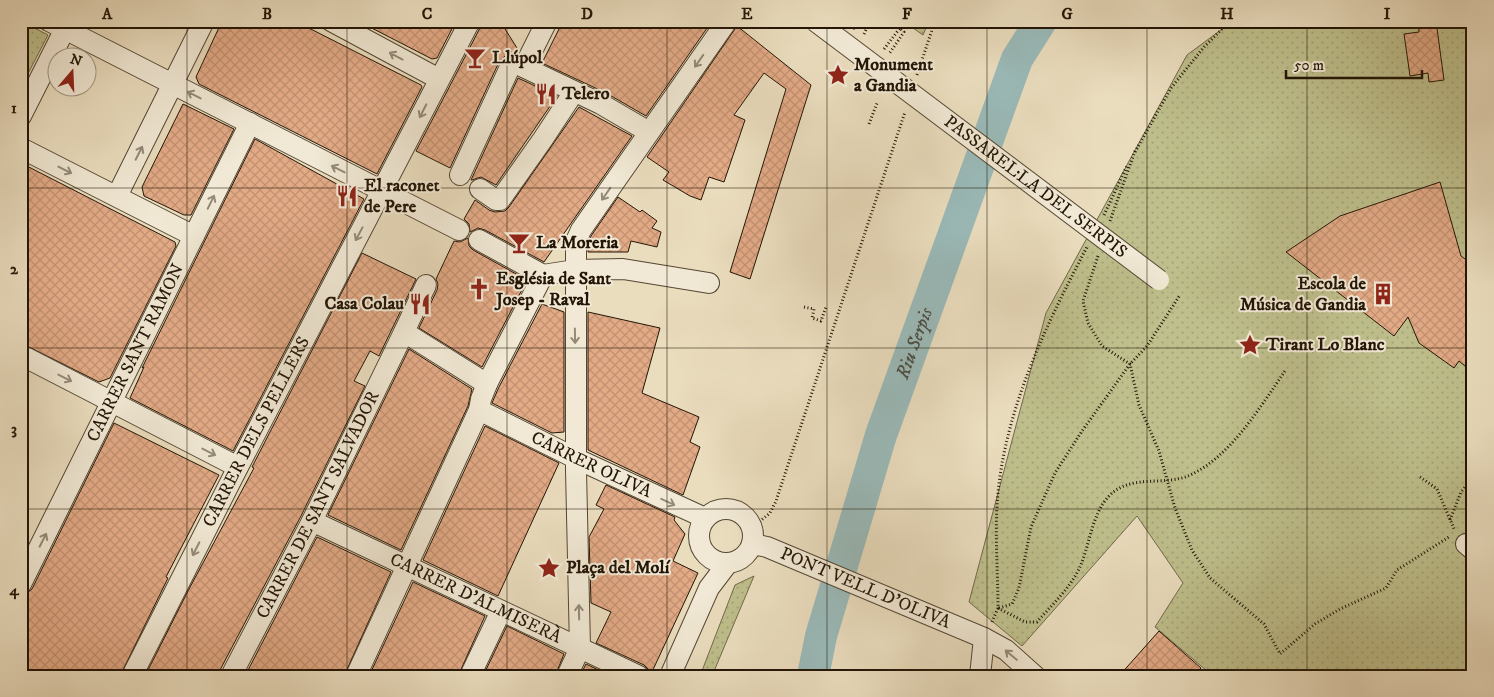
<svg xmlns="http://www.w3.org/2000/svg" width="1494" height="697" viewBox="0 0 1494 697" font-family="'IM FELL DW Pica',serif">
<defs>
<pattern id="grass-dots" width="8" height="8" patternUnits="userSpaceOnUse" patternTransform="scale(1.25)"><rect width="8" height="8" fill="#bebf8c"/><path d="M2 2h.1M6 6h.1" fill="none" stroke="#a3a377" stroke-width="1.8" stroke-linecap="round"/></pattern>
<pattern id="building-cross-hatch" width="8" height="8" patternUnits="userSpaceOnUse" patternTransform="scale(1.25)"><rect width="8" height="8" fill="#e3aa86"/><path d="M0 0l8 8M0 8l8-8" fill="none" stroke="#c29172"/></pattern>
</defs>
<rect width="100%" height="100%" fill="#eaddbe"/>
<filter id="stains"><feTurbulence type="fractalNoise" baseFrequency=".004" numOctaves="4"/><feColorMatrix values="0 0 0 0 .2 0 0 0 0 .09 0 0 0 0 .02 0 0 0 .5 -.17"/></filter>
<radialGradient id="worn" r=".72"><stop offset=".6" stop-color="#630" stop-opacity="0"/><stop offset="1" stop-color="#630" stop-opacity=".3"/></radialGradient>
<g fill="url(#grass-dots)" stroke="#706a49">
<polygon points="21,21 48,35 21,87"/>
<polygon points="903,21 929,21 923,35"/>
<polygon points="1233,21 1473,21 1473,676 1285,676 1280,669 1276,676 1213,676 1155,627 1183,583 1137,516 1022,646 969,602 1046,313 1187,55"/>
<polygon points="754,576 712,676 700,676 735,585"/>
</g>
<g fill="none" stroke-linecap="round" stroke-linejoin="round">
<path stroke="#9abab9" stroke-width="32" id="s1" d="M 813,676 L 821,636 L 881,435 L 1017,59 L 1041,21"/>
</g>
<g fill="url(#building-cross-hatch)" stroke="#231506">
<polygon points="222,21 295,21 421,85 422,87 377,174 199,84 196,77"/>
<polygon points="358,21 456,21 437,58 432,59"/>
<polygon points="482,21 500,21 517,48 513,53 505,56 499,62 450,168 416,151 481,26"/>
<polygon points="563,21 712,21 646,116 606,93 542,63"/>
<polygon points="1418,21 1436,21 1444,80 1429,82 1428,73 1410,76 1404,34 1419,32"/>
<polygon points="737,26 811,85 750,279 730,272 786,89 764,73 734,115 745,120 724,182 709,177 701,200 690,196 663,180 669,172 647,157"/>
<polygon points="518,78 557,96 496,185 481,177 472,180 471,180"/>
<polygon points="183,104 234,129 191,215 184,215 144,196 142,187"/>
<polygon points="579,107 632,136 544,262 485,230 478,228 470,232 469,224 464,219 475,200 489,210 495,212 505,211 509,207"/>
<polygon points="255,139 364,199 233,451 130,398 144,367 142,368"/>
<polygon points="21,163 175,242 176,246 110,378 99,382 21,343"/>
<polygon points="1440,182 1461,256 1473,265 1473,373 1459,361 1454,368 1419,343 1408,317 1394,336 1286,252 1340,216"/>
<polygon points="618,197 640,212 642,210 657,221 652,228 661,232 657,247 631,241 628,252 588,252 588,244 591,236"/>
<polygon points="468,238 469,246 473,250 527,280 482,367 419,328 437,290 438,284 436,279 454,241 460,242"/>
<polygon points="362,253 416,279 379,356 370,351 354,381 365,386 301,516 220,670 219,676 145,676 189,589 254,468 252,467"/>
<polygon points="542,304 564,312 564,432 552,433 492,403 498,389"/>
<polygon points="588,312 660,328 642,393 699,417 690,442 700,447 683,495 588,450"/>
<polygon points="409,349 472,389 468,406 401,550 328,515"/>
<polygon points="114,423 219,475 166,577 168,578 120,676 21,676 21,598 32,589"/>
<polygon points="485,426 559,463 498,596 423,560"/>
<polygon points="606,485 675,517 674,520 685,534 673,561 698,573 651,674 648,669 644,665 596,643 611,612 591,603 589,537 604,509 596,505"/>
<polygon points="317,537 391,572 344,676 245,676"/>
<polygon points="413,582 485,616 458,676 369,676"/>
<polygon points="507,626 564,654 555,676 483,676"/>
<polygon points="1159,631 1201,668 1194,676 1119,676"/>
<polygon points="586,664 611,676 580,676"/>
</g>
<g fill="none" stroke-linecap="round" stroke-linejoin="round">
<g stroke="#554734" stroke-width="22">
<g id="minor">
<polyline points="49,21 459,230"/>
<polyline points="331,21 439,79"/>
<polyline points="524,67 547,21"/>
<polyline points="21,116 69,21"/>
<polyline points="21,148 194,236"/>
<polyline points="460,175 510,67 517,64 601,104 649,132"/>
<polyline points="480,189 496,200 500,200 543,139 574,92"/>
<polyline points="117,196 204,21"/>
<polyline points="479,240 543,275 575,270 623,269 709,283"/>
<polyline points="426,285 404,332 487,384"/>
<polyline points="21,355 238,467"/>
<path id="s2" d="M 479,410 L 577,459 L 705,518"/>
<circle cx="726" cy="536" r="27"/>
<path id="s3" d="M 312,521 L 639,676"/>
<path id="s4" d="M 752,544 L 767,547 L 984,638 L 1006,650 L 1035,676"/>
<polyline points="1466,544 1473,550"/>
<path id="s5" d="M 21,584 L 250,123"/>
<path id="s6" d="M 132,676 L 238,467 L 470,21"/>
<path id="s7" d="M 231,676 L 312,521 L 404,332"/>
<polyline points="356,676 479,410 481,399 487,384 543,275"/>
<polyline points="470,676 501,611"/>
<polyline points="567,676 580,648 576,470 576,241 581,230 727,21"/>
<polyline points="670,676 709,588 728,563"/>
<polyline points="980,676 984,638"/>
</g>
</g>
<g stroke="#231506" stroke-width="3" stroke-dasharray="1 2.5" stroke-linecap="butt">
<polyline points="853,29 859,21"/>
<polyline points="864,34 870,21"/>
<polyline points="884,49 900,28 904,32 889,54"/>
<polyline points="917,75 935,21"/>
<polyline points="869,124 877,103"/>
<polyline points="1135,152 1171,88 1204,47 1230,21"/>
<polyline points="1104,215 1127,166"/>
<polyline points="1110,221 1135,151"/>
<polyline points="1098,256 1083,301 1088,323 1102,346 1130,364 1139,405 1159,451 1175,508 1192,550 1210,578 1264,624 1280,654 1315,624 1340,609 1386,588 1397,570 1449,537"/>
<polyline points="804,307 814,309 812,318 821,321 826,307"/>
<polyline points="1420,477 1437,489 1455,531"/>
<polyline points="1450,520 1461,492 1473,477"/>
<polyline points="754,526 770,513 776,501 905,112"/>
<path d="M 998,608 L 1025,622 L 1037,622 C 1052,605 1069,589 1079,569 C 1090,546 1091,515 1109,496 C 1130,474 1163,486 1188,476 C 1230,458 1260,407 1285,371"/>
<polyline points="999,608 1012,604 1019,588 1031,527 1055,473 1082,431 1130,364 1147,346 1180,295"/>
<path d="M 992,622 L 998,608 C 998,574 995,539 997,505 C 1003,413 1045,327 1087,247"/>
</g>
<use href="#minor" stroke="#f1e9d5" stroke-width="20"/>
<g stroke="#554734" stroke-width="22" stroke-linecap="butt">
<g id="minor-bridge">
<path id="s8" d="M 815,21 L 1159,280"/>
</g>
</g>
<use href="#minor-bridge" stroke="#f1e9d5" stroke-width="20"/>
</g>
<defs><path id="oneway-shaft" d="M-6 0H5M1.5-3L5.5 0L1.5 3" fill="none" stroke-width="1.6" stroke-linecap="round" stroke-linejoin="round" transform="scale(1.25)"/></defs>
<g stroke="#948a78">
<use href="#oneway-shaft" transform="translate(396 56) rotate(-152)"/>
<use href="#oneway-shaft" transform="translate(699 61) rotate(125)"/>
<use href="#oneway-shaft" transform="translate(194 95) rotate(-153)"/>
<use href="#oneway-shaft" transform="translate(423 111) rotate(117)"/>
<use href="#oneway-shaft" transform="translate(139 153) rotate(-63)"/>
<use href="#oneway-shaft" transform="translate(338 169) rotate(-153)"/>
<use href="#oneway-shaft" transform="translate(65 170) rotate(27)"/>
<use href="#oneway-shaft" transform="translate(606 194) rotate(125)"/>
<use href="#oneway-shaft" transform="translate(211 202) rotate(-64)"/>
<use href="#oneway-shaft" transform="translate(359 234) rotate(118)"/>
<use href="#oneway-shaft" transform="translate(575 336) rotate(89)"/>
<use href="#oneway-shaft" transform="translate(65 378) rotate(27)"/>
<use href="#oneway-shaft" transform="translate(209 452) rotate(27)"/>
<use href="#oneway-shaft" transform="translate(668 502) rotate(25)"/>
<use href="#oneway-shaft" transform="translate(43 540) rotate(-63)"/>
<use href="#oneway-shaft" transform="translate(196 549) rotate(117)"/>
<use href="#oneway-shaft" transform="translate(579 612) rotate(-91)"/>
<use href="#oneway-shaft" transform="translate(1011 655) rotate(-140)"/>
</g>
<path fill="none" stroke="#231506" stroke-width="1" stroke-opacity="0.55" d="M 187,21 L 187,676M 347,21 L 347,676M 507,21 L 507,676M 667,21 L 667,676M 827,21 L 827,676M 987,21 L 987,676M 1147,21 L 1147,676M 1307,21 L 1307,676M 21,188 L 1473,188M 21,348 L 1473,348M 21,509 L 1473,509"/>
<defs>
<g id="bar-bare" transform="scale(1.725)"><path d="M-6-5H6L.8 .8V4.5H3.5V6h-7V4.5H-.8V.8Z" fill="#8f2418" stroke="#f1e9d5" stroke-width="2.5" paint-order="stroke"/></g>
<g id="sight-bare" transform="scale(1.725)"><path d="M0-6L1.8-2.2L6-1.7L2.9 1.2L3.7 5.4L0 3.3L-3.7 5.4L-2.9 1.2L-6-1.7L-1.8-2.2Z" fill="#8f2418" stroke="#f1e9d5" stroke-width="2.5" paint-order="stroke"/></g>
<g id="restaurant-bare" transform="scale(1.725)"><path d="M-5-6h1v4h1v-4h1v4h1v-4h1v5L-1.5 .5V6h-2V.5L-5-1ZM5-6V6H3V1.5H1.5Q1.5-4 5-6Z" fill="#8f2418" stroke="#f1e9d5" stroke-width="2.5" paint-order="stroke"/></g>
<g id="church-bare" transform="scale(1.725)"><path d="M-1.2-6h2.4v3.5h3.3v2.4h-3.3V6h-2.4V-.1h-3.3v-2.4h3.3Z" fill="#8f2418" stroke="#f1e9d5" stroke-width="2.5" paint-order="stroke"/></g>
<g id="building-bare" transform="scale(1.725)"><path d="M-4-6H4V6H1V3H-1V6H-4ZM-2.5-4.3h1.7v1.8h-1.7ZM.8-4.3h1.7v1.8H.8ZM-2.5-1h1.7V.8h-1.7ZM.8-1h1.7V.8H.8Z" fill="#8f2418" stroke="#f1e9d5" stroke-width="2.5" paint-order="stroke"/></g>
</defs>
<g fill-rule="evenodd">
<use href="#bar-bare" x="475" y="58"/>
<use href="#sight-bare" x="838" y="75"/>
<use href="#restaurant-bare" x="546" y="94"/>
<use href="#restaurant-bare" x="347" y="196"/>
<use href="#bar-bare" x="519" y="243"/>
<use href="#church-bare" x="479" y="289"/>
<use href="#building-bare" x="1383" y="294"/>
<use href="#restaurant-bare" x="420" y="304"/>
<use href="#sight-bare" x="1250" y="345"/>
<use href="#sight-bare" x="549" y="568"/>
</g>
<g text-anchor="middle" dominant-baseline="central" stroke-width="4" stroke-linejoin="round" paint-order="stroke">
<g font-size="18" font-weight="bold" fill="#231506" stroke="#f1e9d5" text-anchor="start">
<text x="492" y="58">Llúpol</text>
<text x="854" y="65">Monument<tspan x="854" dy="21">a Gandia</tspan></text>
<text x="562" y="94">Telero</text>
<text x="364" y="186">El raconet<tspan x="364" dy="21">de Pere</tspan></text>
<text x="536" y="243">La Moreria</text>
<text x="496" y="279">Església de Sant<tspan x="496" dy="21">Josep - Raval</tspan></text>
<text x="1366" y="284" text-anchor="end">Escola de<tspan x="1366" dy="21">Música de Gandia</tspan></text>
<text x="404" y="304" text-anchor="end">Casa Colau</text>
<text x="1266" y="345">Tirant Lo Blanc</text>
<text x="566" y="568">Plaça del Molí</text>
</g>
<g font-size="18" fill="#231506" stroke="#f1e9d5">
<text stroke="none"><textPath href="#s8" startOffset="276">PASSAREL·LA DEL SERPIS</textPath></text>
<text stroke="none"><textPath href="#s5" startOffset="258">CARRER SANT RAMON</textPath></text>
<text stroke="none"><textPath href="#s6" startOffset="274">CARRER DELS PELLERS</textPath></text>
<text stroke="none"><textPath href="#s2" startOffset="125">CARRER OLIVA</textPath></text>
<text stroke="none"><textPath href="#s7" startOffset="192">CARRER DE SANT SALVADOR</textPath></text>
<text stroke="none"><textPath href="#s4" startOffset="122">PONT VELL D’OLIVA</textPath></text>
<text stroke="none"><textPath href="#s3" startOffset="181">CARRER D'ALMISERÀ</textPath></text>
</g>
<g font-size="19" font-style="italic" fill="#4d4f45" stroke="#f1e9d5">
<text stroke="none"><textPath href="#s1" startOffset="348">Riu Serpis</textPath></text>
</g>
</g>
<rect width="1494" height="697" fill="none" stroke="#eaddbe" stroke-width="55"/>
<g transform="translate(72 72) rotate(19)"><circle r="24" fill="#f1e9d5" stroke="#9f9482"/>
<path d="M0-4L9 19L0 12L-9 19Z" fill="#8f2418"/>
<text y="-8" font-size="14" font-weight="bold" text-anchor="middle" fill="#231506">N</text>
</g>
<path d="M1286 70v8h136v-8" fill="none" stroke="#231506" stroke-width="2.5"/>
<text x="1294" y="70" font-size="15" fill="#231506" stroke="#f1e9d5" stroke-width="4" paint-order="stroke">50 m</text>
<rect x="28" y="28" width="1438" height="642" fill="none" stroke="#231506" stroke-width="2"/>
<g font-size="16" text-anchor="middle" font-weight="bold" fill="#231506">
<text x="107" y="19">A</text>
<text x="267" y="19">B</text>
<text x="427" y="19">C</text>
<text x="587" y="19">D</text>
<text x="747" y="19">E</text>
<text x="907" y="19">F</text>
<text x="1067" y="19">G</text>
<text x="1227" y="19">H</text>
<text x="1387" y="19">I</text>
<text x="14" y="113">1</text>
<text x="14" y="274">2</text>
<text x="14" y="434">3</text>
<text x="14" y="595">4</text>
</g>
<rect width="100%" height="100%" filter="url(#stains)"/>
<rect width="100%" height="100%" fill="url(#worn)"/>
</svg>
